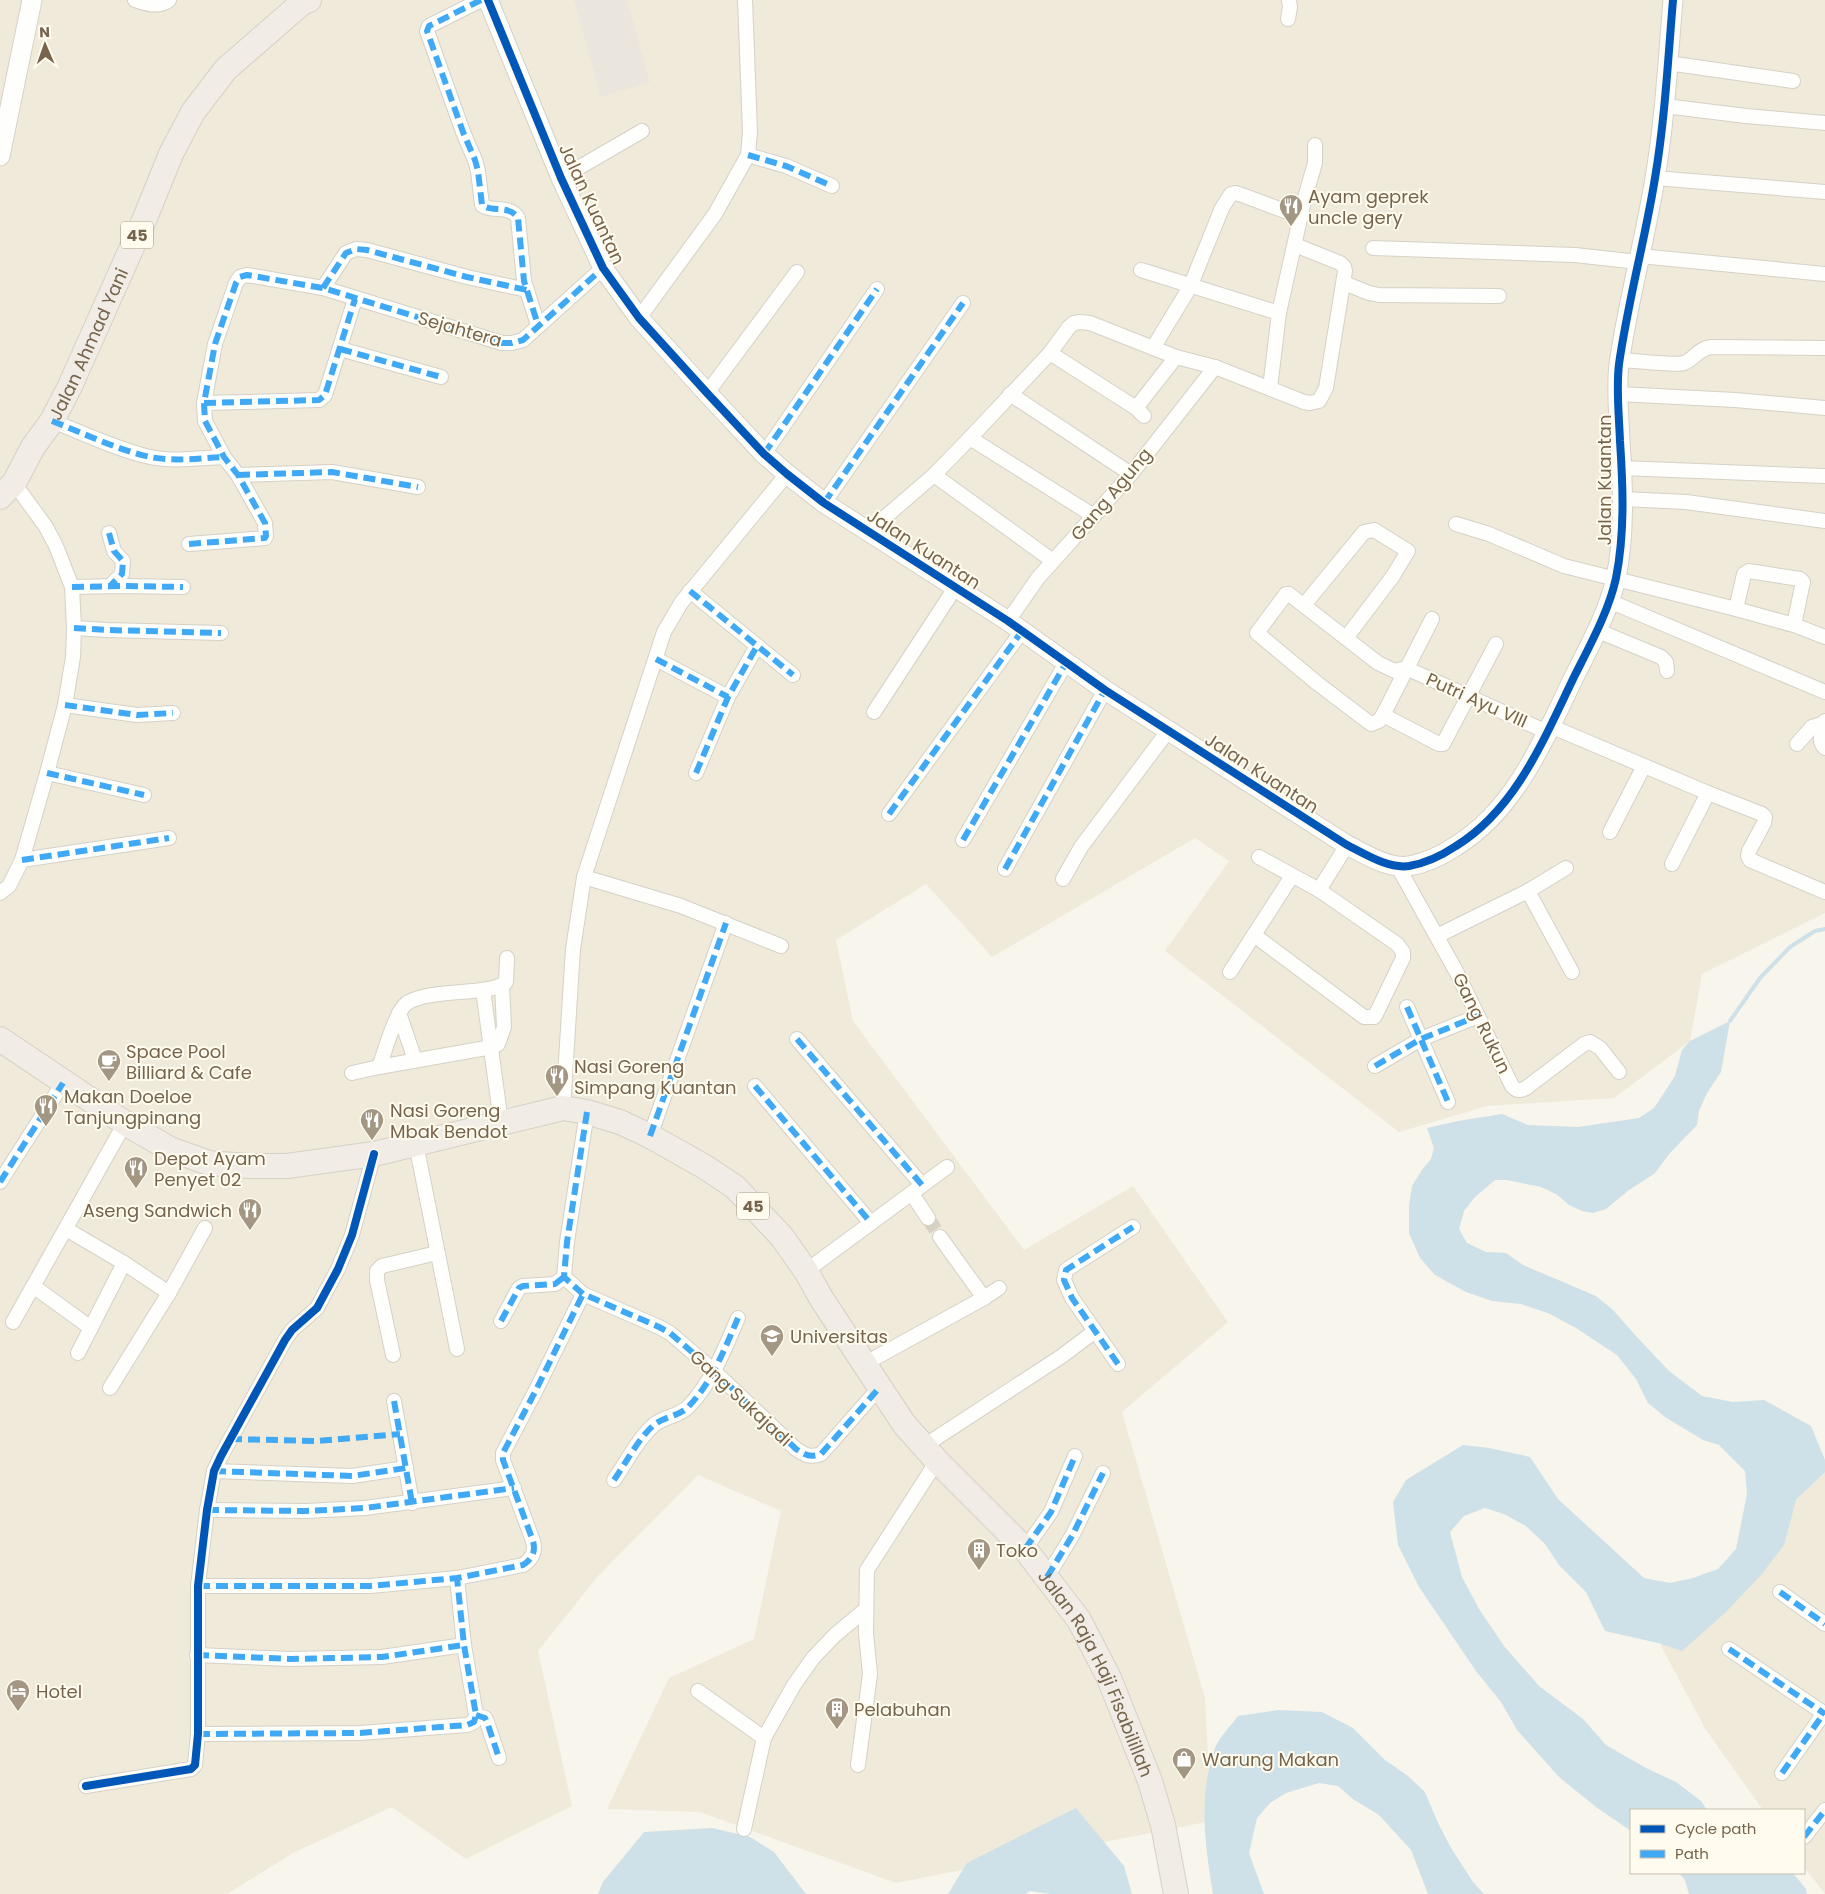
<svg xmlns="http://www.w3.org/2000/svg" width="1825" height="1894" viewBox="0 0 1825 1894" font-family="Poppins,sans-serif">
<rect width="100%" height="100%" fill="#f7f5ec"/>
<g fill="#f0eada">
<polygon points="0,0 1825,0 1825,913 1702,974 1690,1041 1614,1098 1487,1106 1399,1132 1165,951 1229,861 1195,838 992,957 926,884 836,940 853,1021 1024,1250 1133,1186 1228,1322 1122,1412 1205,1698 1211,1821 896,1883 700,1812 607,1809 669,1678 754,1639 781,1511 698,1475 598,1576 538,1651 572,1806 466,1859 392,1807 293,1853 227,1894 0,1894"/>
<polygon points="1825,1470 1825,1894 1804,1867 1804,1810 1763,1810 1706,1730 1661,1646"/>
</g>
<polygon fill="#ebe6dd" points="574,0 627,0 650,82 601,97"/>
<g fill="#cee0e8">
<polygon points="1730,1021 1721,1072 1707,1093 1699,1111 1697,1125 1670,1153 1654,1174 1629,1190 1606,1209 1593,1213 1582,1211 1569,1205 1556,1194 1541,1187 1507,1180 1495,1180 1475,1197 1464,1211 1459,1229 1467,1243 1486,1252 1506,1253 1523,1265 1596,1296 1613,1310 1636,1336 1669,1371 1702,1396 1733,1402 1764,1400 1811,1426 1825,1460 1825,1472 1796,1500 1784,1545 1762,1574 1726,1612 1682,1651 1658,1643 1605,1631 1586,1592 1559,1565 1545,1544 1526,1526 1504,1514 1485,1508 1464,1516 1450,1532 1462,1577 1479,1609 1504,1646 1539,1686 1583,1719 1606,1745 1646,1768 1676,1782 1701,1801 1707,1810 1631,1810 1631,1831 1596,1807 1559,1777 1517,1730 1501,1702 1476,1671 1419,1587 1398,1545 1393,1502 1406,1480 1463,1445 1489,1448 1530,1457 1558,1499 1644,1578 1670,1583 1693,1578 1718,1569 1736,1549 1747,1494 1745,1471 1719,1445 1703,1440 1665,1417 1648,1403 1636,1379 1617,1355 1576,1328 1550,1314 1521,1304 1492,1301 1466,1292 1435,1275 1420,1258 1409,1233 1409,1206 1412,1186 1422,1170 1431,1159 1434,1148 1427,1128 1458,1121 1502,1114 1528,1125 1578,1127 1639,1118 1654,1108 1675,1076 1682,1050 1690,1041"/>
<path d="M 1278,1710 L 1322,1712 L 1353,1728 L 1385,1760 L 1408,1776 L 1425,1792 L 1438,1823 L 1451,1848 L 1473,1882 L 1484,1894 L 1428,1894 L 1411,1850 L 1379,1815 L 1353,1799 L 1338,1786 L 1319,1783 L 1286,1793 L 1270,1803 L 1257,1818 L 1249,1853 L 1264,1894 L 1213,1894 C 1205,1846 1198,1795 1215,1748 C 1219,1737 1231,1726 1238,1716 Z"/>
<polygon points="1076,1808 1124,1866 1132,1894 1050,1894 1030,1891 1026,1894 948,1894 967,1863"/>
<polygon points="712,1828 750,1837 774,1852 806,1894 598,1894 603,1882 644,1832"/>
<polygon points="1679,1873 1793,1873 1806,1889 1807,1894 1689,1894 1685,1880"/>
</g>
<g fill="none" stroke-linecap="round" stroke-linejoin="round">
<polyline stroke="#cee0e8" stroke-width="4" points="1730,1021 1760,978 1790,947 1815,931 1825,929"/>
<polyline stroke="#d7d1c4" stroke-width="14" stroke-dasharray="14 7" stroke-linecap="butt" points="928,1218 940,1237"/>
<g stroke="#d5d1c7" stroke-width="16">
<g id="street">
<path d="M 135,0 C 146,4 159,8 169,0"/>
<path d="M 481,0 L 429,26 L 427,31 L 463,132 L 475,160 L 478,171 L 482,205 C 492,213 509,204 518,218 L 524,281 L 538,325"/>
<polyline points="1288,19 1290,7 1289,0"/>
<polyline points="1668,63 1793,81"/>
<polyline points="1665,106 1746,116 1825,123"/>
<polyline points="748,155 786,166 832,186"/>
<polyline points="561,178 642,131"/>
<polyline points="1655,178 1825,192"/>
<polyline points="1373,248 1575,255 1638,262"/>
<polyline points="1640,256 1825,274"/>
<polyline points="1141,270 1279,313"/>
<polyline points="1344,283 1369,293 1379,295 1499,296"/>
<polyline points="323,288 346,253 356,249 367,250 467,277 527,290"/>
<polyline points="639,318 715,214 748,155 750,132 745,0"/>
<polyline points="1153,348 1190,287 1222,208 1231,194 1235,193 1242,195 1301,217"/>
<polyline points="340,349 441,377"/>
<polyline points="1050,353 1136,408 1144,416"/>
<path d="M 1620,360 C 1633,360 1674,366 1684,363 C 1695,359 1697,349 1711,347 L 1825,348"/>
<polyline points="1270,388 1279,313 1304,201 1315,163 1315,145"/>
<polyline points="707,393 797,272"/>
<polyline points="1010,394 1131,474"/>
<polyline points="1618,394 1735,400 1825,408"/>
<polyline points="204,403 319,400 325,395 355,299"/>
<polyline points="1136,408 1176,357"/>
<path d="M 52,421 C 83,433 118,450 150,457 C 174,462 200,458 224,457"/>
<polyline points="970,438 1094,516"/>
<polyline points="764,454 877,289"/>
<polyline points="1622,468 1825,476"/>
<polyline points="238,475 332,472 418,487"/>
<polyline points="934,475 1053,561"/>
<polyline points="1623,499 1686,502 1825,521"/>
<polyline points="824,503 963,303"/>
<polyline points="1456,524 1489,534 1564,566 1736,609 1794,625 1825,637"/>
<polyline points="869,531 934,475 970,438 1050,353 1069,327 1074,323 1080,322 1090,323 1176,357 1215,367 1304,402 1310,403 1319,401 1326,388 1345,271 1344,267 1340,263 1295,245"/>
<polyline points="109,533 114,551 123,561 122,574 110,586"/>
<polyline points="189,544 265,538 266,536 265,523 238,475 224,457 205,421 204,403 215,344 236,283 240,277 247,275 323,288 502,343 512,343 523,340 603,268"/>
<polyline points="72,587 122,586 183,587"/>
<polyline points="690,591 793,675"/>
<polyline points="1609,601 1825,692"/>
<polyline points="1304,605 1364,532 1374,530 1408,551 1393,576 1346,638"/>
<polyline points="1736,609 1744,574 1749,571 1800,579 1803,582 1794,625"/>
<polyline points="1008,621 1038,578 1131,474 1215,367"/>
<polyline points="74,628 107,630 221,633"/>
<polyline points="1596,630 1661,657 1666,662 1667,671"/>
<polyline points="656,659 728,697"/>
<polyline points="1406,668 1395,671 1378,663 1289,594 1286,594 1257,633 1317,683 1371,724 1379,721 1383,715 1432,619"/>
<polyline points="1406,668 1547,732"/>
<polyline points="65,705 137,715 173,713"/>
<polyline points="874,712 955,588"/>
<polyline points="1383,715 1439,744 1443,744 1496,644"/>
<path d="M 1825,721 C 1823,730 1817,741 1825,748"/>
<polyline points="1550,726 1708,793 1762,814 1765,817 1764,823 1749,851 1748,856 1750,860 1825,892"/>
<polyline points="1797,744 1812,727 1825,723"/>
<polyline points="47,773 144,795"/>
<polyline points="696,773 728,697 757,646"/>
<polyline points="889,814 1022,631"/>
<polyline points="1610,832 1644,766"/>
<polyline points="963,840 1066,663"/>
<polyline points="22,860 169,838"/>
<polyline points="1672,864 1708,793"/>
<path d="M 1398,867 L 1456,971 L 1512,1086 C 1517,1091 1520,1091 1526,1088 L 1584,1044 L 1590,1042 L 1600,1048 L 1619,1072"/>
<polyline points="1005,869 1105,690"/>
<polyline points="584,877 681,906 781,946"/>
<polyline points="1063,879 1081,847 1168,731"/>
<polyline points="1319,890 1347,845"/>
<polyline points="1528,891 1572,972"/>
<polyline points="0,893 9,886 22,860 47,773 65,705 73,657 74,628 72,587 56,546 46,527 14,483"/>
<polyline points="1254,935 1360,1014 1364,1017 1374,1017 1376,1014 1403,958 1403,952 1397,944 1319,890 1259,857"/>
<polyline points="1437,936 1528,891 1566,868"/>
<polyline points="1230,972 1292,876"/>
<polyline points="483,990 501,1122"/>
<polyline points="1407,1007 1448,1102"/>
<polyline points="399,1013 415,1060"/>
<polyline points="797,1039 922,1185"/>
<polyline points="1375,1066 1421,1039 1478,1016"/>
<path d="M 379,1067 C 385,1052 395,1012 407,1003 C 423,993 454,993 472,991 C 483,990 497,989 506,982 L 507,958"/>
<polyline points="352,1073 379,1067 492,1047 498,1044 504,1027 502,985"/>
<polyline points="755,1086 871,1223"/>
<polyline points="563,1108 573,949 584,877 664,632 681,603 787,474"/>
<path d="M 587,1112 L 567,1242 L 564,1277 L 583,1294 L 659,1327 L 670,1333 L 714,1371 L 796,1449 C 805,1455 810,1458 821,1454 L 879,1388"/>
<polyline points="650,1136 726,923"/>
<polyline points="416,1144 457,1349"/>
<polyline points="0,1182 63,1083"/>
<polyline points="912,1194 928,1218"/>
<polyline points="66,1229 124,1263 169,1293"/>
<polyline points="940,1237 984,1298"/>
<polyline points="806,1271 947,1167"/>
<polyline points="33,1286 91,1328"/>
<polyline points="501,1321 519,1288 523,1286 555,1284 564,1277"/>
<polyline points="13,1322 125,1123"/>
<polyline points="78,1353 124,1263"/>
<polyline points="393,1355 377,1280 377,1271 382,1266 437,1253"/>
<polyline points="864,1364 984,1298 999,1288"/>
<polyline points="1118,1364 1072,1298 1064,1280 1066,1270 1133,1227"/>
<polyline points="110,1388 169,1293 205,1228"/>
<polyline points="394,1401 412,1503"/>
<polyline points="924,1446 1062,1356 1095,1331"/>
<polyline points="214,1471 352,1476 406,1468"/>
<path d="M 614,1480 C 626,1463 639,1437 655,1424 C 666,1416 680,1416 689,1406 C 712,1382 725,1348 738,1318"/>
<polyline points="207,1510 306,1511 365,1508 514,1488"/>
<polyline points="1025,1549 1051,1512 1075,1456"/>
<polyline points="1047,1577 1072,1536 1103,1473"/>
<path d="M 198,1586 L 370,1586 L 457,1578 L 523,1565 C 532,1559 536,1552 533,1541 L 503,1460 L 503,1453 L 536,1390 L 583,1294"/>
<polyline points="1780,1592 1825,1624"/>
<polyline points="1729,1649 1825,1714"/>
<polyline points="197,1655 290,1659 382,1657 464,1645"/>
<polyline points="698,1691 764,1738"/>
<polyline points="476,1715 485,1718 487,1722 499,1758"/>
<polyline points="198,1734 360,1733 467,1725 474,1722 476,1715 464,1645 457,1578"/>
<polyline points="858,1765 870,1674 866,1633 867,1570 937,1461"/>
<polyline points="1782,1773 1824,1713"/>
<polyline points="86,1786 191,1769 195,1765 198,1734 198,1586 207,1510 214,1471 221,1456 285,1340 292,1330 317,1308 338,1269 352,1235 374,1154"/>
<polyline points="744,1829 764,1738 794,1685 813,1658 835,1635 865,1610"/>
<polyline points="1804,1837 1825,1810"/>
</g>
</g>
<g stroke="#d6d1c7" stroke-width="21">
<g id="secondary">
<path d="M 488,0 L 561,178 L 603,268 L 639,318 L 707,393 L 764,454 L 787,474 L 824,503 L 1008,621 L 1105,690 L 1347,845 C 1365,854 1388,869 1409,866 C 1427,863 1441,856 1456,846 C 1516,809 1544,739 1574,677 C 1589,647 1609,611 1616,578 C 1625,533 1623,486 1620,441 C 1619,415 1616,389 1619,364 C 1628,301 1645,240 1655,178 C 1665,119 1668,59 1673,0"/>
<polyline points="0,156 32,0"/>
</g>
</g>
<g stroke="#d6d0c6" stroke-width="26">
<g id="highway">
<path id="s1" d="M 0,497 L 14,483 L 33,447 L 52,421 L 70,386 L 145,218 L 171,154 L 193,112 L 226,69 L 302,3 L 309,0"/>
<path id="s2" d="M 0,1039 L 125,1123 L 170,1149 L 209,1163 L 248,1166 L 287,1166 L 374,1154 L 563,1108 L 587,1112 L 620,1122 L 650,1136 L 705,1167 L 735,1187 L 782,1237 L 806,1271 L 821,1298 L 904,1424 L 937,1461 L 1025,1549 L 1079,1620 L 1109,1678 L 1150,1781 L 1163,1825 L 1176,1894"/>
</g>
</g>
<use href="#street" stroke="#fefefc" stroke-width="14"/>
<use href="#secondary" stroke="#fefefc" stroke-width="19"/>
<use href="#highway" stroke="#f1ece5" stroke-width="24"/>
<g stroke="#3fa9f5" stroke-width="6" stroke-dasharray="12 6" stroke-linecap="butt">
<path d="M 481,0 L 429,26 L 427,31 L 463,132 L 475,160 L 478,171 L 482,205 C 492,213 509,204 518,218 L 524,281 L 538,325"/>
<polyline points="748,155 786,166 832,186"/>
<polyline points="323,288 346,253 356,249 367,250 467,277 527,290"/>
<polyline points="340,349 441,377"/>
<polyline points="204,403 319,400 325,395 355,299"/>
<path d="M 52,421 C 83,433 118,450 150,457 C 174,462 200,458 224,457"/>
<polyline points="764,454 877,289"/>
<polyline points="238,475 332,472 418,487"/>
<polyline points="824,503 963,303"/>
<polyline points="109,533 114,551 123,561 122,574 110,586"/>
<polyline points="189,544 265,538 266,536 265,523 238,475 224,457 205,421 204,403 215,344 236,283 240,277 247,275 323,288 502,343 512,343 523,340 603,268"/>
<polyline points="72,587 122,586 183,587"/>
<polyline points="690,591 793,675"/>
<polyline points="74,628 107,630 221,633"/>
<polyline points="656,659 728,697"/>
<polyline points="65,705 137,715 173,713"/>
<polyline points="47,773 144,795"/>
<polyline points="696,773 728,697 757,646"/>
<polyline points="889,814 1022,631"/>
<polyline points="963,840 1066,663"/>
<polyline points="22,860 169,838"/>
<polyline points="1005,869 1105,690"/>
<polyline points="1407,1007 1448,1102"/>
<polyline points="797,1039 922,1185"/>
<polyline points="1375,1066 1421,1039 1478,1016"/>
<polyline points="755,1086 871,1223"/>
<path d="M 587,1112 L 567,1242 L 564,1277 L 583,1294 L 659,1327 L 670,1333 L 714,1371 L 796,1449 C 805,1455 810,1458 821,1454 L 879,1388"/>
<polyline points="650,1136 726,923"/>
<polyline points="0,1182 63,1083"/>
<polyline points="501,1321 519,1288 523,1286 555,1284 564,1277"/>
<polyline points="1118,1364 1072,1298 1064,1280 1066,1270 1133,1227"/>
<polyline points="394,1401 412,1503"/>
<polyline points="230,1439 316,1441 400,1434"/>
<polyline points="214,1471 352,1476 406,1468"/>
<path d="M 614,1480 C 626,1463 639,1437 655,1424 C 666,1416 680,1416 689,1406 C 712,1382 725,1348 738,1318"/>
<polyline points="207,1510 306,1511 365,1508 514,1488"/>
<polyline points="1025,1549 1051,1512 1075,1456"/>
<polyline points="1047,1577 1072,1536 1103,1473"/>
<path d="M 198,1586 L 370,1586 L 457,1578 L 523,1565 C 532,1559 536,1552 533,1541 L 503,1460 L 503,1453 L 536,1390 L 583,1294"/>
<polyline points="1780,1592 1825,1624"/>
<polyline points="1729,1649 1825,1714"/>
<polyline points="197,1655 290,1659 382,1657 464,1645"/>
<polyline points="476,1715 485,1718 487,1722 499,1758"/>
<polyline points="198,1734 360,1733 467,1725 474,1722 476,1715 464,1645 457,1578"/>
<polyline points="1782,1773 1824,1713"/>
<polyline points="1804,1837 1825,1810"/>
</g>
<g stroke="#fffcef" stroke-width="11">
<g id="cycleway">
<path d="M 488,0 L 561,178 L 603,268 L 639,318 L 707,393 L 764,454 L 787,474 L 824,503 L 1008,621 L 1105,690 L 1347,845 C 1365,854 1388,869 1409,866 C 1427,863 1441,856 1456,846 C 1516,809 1544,739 1574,677 C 1589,647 1609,611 1616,578 C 1625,533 1623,486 1620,441 C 1619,415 1616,389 1619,364 C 1628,301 1645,240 1655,178 C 1665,119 1668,59 1673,0"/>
<polyline points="86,1786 191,1769 195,1765 198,1734 198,1586 207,1510 214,1471 221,1456 285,1340 292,1330 317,1308 338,1269 352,1235 374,1154"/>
</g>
</g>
<use href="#cycleway" stroke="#0057b8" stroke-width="8"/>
</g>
<defs>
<g id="restaurant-pin" transform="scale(1.25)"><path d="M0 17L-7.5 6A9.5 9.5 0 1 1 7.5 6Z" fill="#a39784" stroke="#fffcef"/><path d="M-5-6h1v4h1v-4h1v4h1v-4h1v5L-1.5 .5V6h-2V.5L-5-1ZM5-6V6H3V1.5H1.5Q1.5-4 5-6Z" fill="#fff"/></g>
<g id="cafe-pin" transform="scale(1.25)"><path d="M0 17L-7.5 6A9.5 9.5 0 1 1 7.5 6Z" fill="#a39784" stroke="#fffcef"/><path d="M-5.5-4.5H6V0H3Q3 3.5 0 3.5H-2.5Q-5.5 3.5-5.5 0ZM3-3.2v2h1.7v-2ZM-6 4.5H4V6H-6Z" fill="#fff"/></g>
<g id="university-pin" transform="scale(1.25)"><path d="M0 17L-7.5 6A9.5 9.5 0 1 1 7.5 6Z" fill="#a39784" stroke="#fffcef"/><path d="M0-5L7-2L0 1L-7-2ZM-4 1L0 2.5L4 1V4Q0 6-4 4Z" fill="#fff"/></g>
<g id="building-pin" transform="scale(1.25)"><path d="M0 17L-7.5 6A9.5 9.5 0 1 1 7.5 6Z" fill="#a39784" stroke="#fffcef"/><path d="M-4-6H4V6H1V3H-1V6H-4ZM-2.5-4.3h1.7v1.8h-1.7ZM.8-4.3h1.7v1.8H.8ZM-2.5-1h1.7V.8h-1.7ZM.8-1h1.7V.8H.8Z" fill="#fff"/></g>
<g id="hotel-pin" transform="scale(1.25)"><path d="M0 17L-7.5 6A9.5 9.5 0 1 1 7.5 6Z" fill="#a39784" stroke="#fffcef"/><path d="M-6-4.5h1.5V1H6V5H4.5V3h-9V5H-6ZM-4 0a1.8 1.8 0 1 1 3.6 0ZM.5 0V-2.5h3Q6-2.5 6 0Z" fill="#fff"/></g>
<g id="shop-pin" transform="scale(1.25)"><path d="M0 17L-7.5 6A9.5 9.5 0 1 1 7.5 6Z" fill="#a39784" stroke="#fffcef"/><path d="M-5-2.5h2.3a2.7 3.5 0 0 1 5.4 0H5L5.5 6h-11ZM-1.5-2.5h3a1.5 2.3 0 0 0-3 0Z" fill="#fff"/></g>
</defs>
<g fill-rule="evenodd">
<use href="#restaurant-pin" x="1291" y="206"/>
<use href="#cafe-pin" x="109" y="1061"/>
<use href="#restaurant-pin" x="557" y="1076"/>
<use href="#restaurant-pin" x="46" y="1106"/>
<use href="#restaurant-pin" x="372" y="1120"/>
<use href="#restaurant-pin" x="136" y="1168"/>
<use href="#restaurant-pin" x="250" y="1210"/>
<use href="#university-pin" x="772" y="1336"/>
<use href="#building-pin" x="979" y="1550"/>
<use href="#hotel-pin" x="18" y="1691"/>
<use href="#building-pin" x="837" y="1709"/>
<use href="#shop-pin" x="1184" y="1759"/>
</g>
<g text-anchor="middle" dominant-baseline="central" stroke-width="4" stroke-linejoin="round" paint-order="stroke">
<g fill="#fffcef" stroke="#9f927d" stroke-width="1">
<rect x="121" y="221.5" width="32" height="27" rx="4"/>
<rect x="737" y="1192.5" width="32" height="27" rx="4"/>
</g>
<g font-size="16" font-weight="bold" fill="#76644c">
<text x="137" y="235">45</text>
<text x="753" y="1206">45</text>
</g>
<g font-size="18" fill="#76644c" stroke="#fffcef" text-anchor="start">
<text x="1308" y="196">Ayam geprek<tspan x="1308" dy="21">uncle gery</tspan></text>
<text x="126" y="1051">Space Pool<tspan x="126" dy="21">Billiard &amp; Cafe</tspan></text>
<text x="574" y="1066">Nasi Goreng<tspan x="574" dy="21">Simpang Kuantan</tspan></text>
<text x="64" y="1096">Makan Doeloe<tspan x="64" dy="21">Tanjungpinang</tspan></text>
<text x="390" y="1110">Nasi Goreng<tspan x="390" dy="21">Mbak Bendot</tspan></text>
<text x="154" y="1158">Depot Ayam<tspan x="154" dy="21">Penyet 02</tspan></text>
<text x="232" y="1210" text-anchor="end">Aseng Sandwich</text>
<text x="790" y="1336">Universitas</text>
<text x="996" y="1550">Toko</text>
<text x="36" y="1691">Hotel</text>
<text x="854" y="1709">Pelabuhan</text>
<text x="1202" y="1759">Warung Makan</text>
</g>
<g font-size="18" fill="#76644c" stroke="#fffcef">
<text transform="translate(592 204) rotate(65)">Jalan Kuantan</text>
<text transform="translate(460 329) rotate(16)">Sejahtera</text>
<text stroke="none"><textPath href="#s1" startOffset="178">Jalan Ahmad Yani</textPath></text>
<text transform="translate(1604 480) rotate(-90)">Jalan Kuantan</text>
<text transform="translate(1111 494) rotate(-50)">Gang Agung</text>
<text transform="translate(924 549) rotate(33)">Jalan Kuantan</text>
<text transform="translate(1477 700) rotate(24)">Putri Ayu VIII</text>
<text transform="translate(1262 773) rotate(33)">Jalan Kuantan</text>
<text transform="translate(1482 1023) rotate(64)">Gang Rukun</text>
<text transform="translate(741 1398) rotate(43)">Gang Sukajadi</text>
<text stroke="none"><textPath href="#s2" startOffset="1406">Jalan Raja Haji Fisabilillah</textPath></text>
</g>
</g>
<rect x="1630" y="1809" width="175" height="65" fill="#fffcef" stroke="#c8bfae"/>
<rect x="1640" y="1825" width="25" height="8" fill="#0057b8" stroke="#c8bfae"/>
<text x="1675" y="1834" font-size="15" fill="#76644c">Cycle path</text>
<rect x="1640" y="1850" width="25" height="8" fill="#3fa9f5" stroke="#c8bfae"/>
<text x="1675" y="1859" font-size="15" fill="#76644c">Path</text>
<g transform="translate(45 45) rotate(358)" stroke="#fffcef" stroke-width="4" paint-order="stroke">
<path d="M0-4L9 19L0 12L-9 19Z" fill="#76644c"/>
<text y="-8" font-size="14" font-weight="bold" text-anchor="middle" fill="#76644c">N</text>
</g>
</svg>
